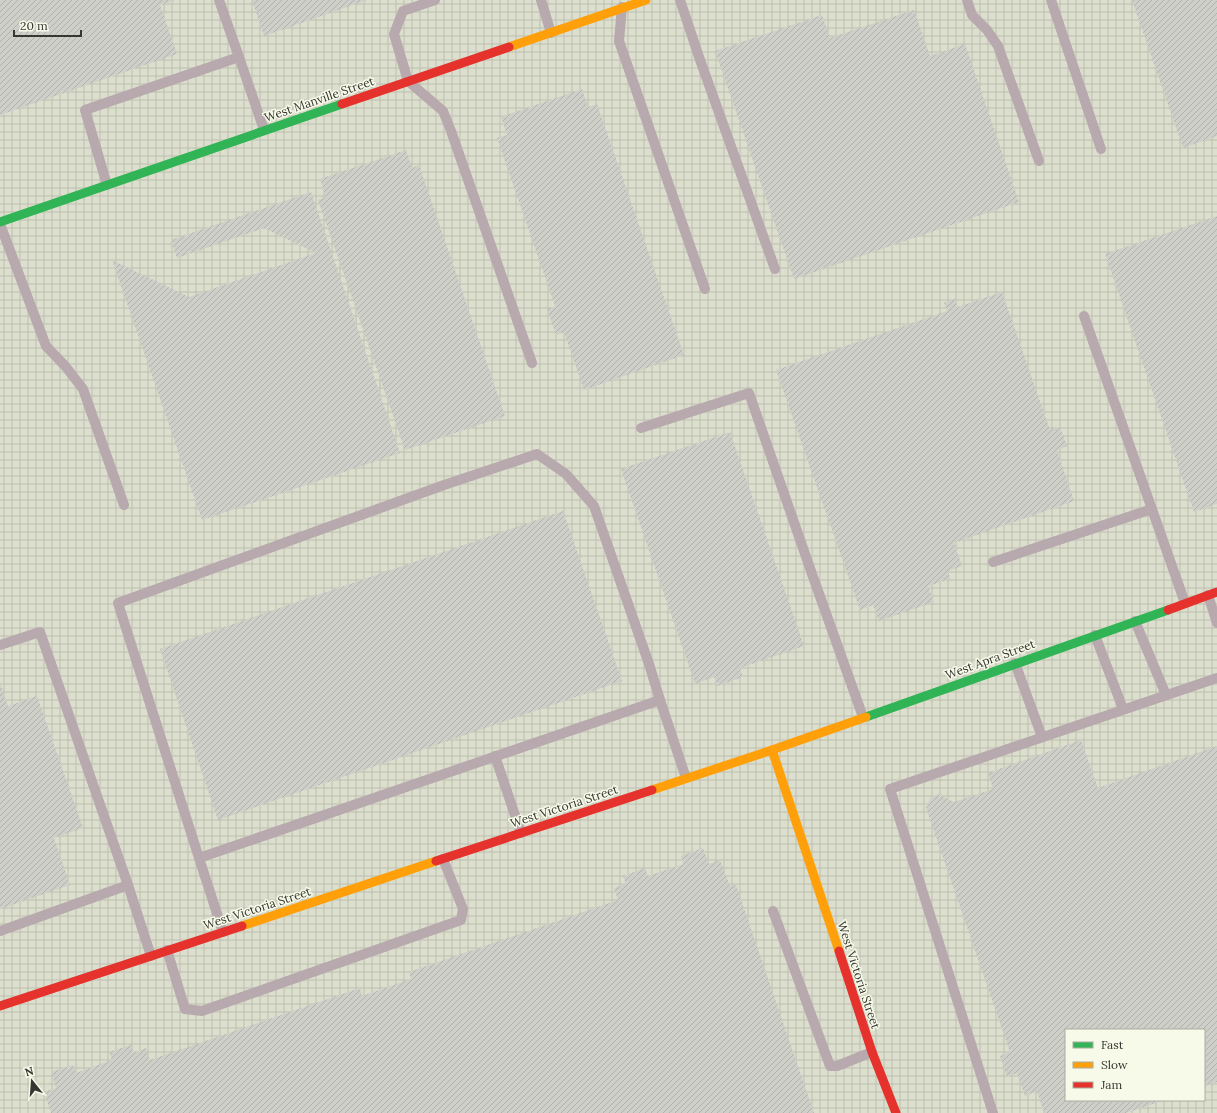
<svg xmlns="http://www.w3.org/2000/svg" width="1217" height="1113" viewBox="0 0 1217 1113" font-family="Lora,serif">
<defs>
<pattern id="industrial-grid" width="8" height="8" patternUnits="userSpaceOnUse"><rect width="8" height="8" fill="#dcdfcd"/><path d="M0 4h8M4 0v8" fill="none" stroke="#bdc0b0"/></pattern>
<pattern id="building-hatch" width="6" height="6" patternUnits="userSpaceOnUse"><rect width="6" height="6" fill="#cecfc8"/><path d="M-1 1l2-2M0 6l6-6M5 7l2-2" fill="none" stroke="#b2b2ac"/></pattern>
</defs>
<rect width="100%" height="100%" fill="#e7e9e0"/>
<path fill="url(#industrial-grid)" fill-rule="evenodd" d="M 0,0 L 1217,0 L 1217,1113 L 0,1113 ZM 1066,1030 L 1204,1030 L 1204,1100 L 1066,1100 Z"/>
<g fill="url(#building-hatch)">
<polygon points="0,0 175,0 160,5 177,54 0,115"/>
<polygon points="252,0 367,0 264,36"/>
<polygon points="1132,0 1217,0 1217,136 1183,148"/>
<polygon points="914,10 930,56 965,44 1019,202 794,279 715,51 822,15 830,38"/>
<polygon points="582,89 588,107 597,104 684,355 584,390 564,332 556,335 547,309 555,306 497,138 507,135 501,117"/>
<polygon points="406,150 412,168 419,165 505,416 405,450 318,200 326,197 320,179"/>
<polygon points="311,192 400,453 202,520 112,260 189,297 316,253 264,228 177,258 171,240"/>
<polygon points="1217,216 1217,504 1194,512 1105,254"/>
<polygon points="1002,292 1050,430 1060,427 1067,446 1057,450 1074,501 954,543 962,566 948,571 950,579 928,586 934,602 879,621 873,605 860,610 776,370 947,311 944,303 955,299 958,307"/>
<polygon points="730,432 804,646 740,668 743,677 717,686 714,677 695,684 621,469"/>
<polygon points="563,511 622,681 218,820 160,649"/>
<polygon points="0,683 8,706 37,696 83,828 54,838 70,885 0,909"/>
<polygon points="1081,740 1098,788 1217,746 1217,1082 1204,1086 1204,1030 1066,1030 1066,1100 1164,1100 1126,1113 1044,1113 1037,1091 1025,1096 1017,1073 1007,1077 1000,1056 1010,1052 926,808 931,797 938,794 954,802 993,789 988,773"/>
<polygon points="703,848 709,864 720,860 730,886 736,885 814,1113 51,1113 44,1092 56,1088 51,1072 73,1065 76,1073 112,1060 109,1052 131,1045 134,1053 146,1048 150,1060 360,988 362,996 411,979 409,972 618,900 614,888 626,884 623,876 645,868 648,876 684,864 681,856"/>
</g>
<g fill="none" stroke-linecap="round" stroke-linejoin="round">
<g stroke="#b8a9ae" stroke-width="10">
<polyline points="219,0 239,57"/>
<polyline points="435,0 403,11 394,34 408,81 443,111 451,131 532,363"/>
<polyline points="541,0 551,33"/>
<polyline points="680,0 699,57 775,269"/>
<polyline points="967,0 972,15 987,30 998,46 1039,161"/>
<polyline points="1051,0 1101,149"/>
<polyline points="622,7 619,41 705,289"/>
<polyline points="107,185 85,110 239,57 264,130"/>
<polyline points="0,224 46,346 66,367 83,389 124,505"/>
<polyline points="1084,316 1185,603"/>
<polyline points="641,428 749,393 812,574 863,717"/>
<polyline points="993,562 1152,509"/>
<polyline points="1208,595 1217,623"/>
<polyline points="1135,621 1166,695"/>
<polyline points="1095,635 1123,709"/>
<polyline points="0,645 40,632 128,885 151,956"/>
<polyline points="1015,663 1042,737"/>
<polyline points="495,756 521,833"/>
<polyline points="199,858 118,603 444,485 537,454 566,474 594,506 649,664 660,700"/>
<polyline points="773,911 830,1066 837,1066 872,1052"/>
<polyline points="0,931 128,885"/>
<polyline points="223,932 199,858 660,700 686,778"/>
<polyline points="167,950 185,1009 202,1011 461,920 463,909 443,859"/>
<polyline points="993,1113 890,789 1217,678"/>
</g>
<g stroke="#30b455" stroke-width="9">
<polyline points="0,222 342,104"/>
<polyline points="866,717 1168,610"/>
</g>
<g stroke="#ff9f0a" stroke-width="9">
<polyline points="509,47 646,0"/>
<polyline points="772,750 839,951"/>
<polyline points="652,790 772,750 866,717"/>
<polyline points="242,926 436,861"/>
</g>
<g stroke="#e5322d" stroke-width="9">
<polyline points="342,104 509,47"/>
<polyline points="1168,610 1217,592"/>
<polyline points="436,861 652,790"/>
<polyline points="839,951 872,1052 896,1113"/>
<polyline points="0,1006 242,926"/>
</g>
</g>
<g text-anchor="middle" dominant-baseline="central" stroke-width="3" stroke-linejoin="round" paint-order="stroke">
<g font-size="12" fill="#363731" stroke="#f7fae9">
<text transform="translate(319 99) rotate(-19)">West Manville Street</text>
<text transform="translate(990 659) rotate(-20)">West Apra Street</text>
<text transform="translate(564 806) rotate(-18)">West Victoria Street</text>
<text transform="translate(257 908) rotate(-18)">West Victoria Street</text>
<text transform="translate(859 975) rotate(72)">West Victoria Street</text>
</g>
</g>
<rect x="1065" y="1029" width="140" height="72" fill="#f7fae9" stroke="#aaac9f"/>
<rect x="1073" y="1042" width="20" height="6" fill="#30b455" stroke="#aaac9f"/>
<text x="1101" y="1049" font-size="12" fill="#363731">Fast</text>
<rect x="1073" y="1062" width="20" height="6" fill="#ff9f0a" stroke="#aaac9f"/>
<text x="1101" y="1069" font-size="12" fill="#363731">Slow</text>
<rect x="1073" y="1082" width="20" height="6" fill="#e5322d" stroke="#aaac9f"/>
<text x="1101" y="1089" font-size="12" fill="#363731">Jam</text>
<g transform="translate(32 1081) rotate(343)" stroke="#f7fae9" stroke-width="3" paint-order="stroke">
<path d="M0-3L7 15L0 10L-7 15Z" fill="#363731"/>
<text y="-6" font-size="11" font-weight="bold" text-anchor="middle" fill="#363731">N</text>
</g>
<path d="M14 30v6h67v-6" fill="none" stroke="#363731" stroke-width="2"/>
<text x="20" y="30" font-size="12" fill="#363731" stroke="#f7fae9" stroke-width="3" paint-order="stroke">20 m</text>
</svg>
